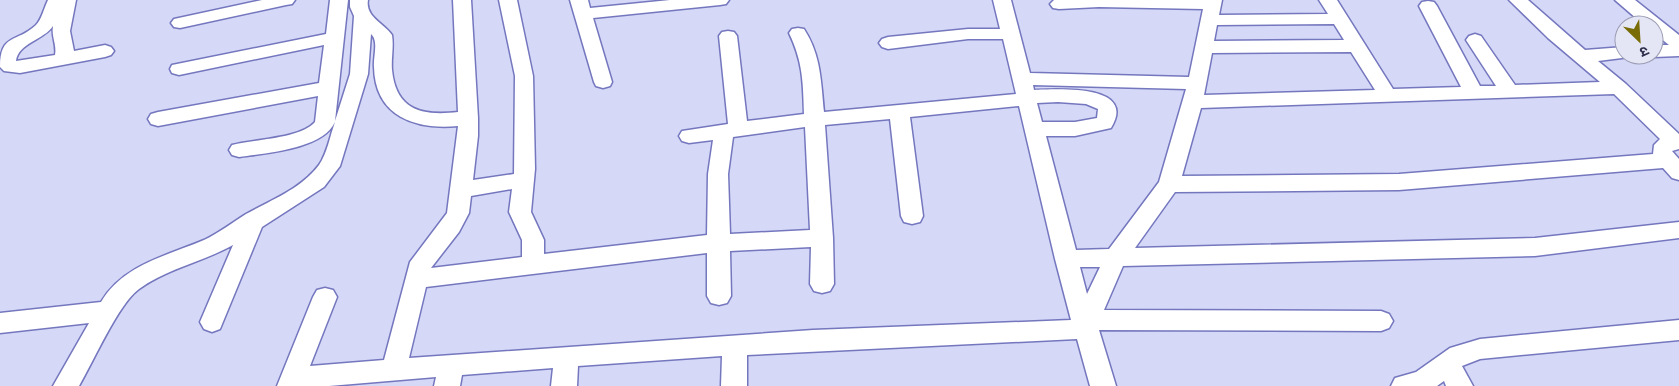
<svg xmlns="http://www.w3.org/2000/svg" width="1679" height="386" viewBox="0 0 1679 386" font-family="'PT Serif','Noto Sans Devanagari',serif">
<rect width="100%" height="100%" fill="#d5d8f7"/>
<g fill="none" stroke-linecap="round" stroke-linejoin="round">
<g stroke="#7477be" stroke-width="3">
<g id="minor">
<path d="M 48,0 L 76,0 L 70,31 L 74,51 L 105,45 L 111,47 L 114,51 L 111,55 L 105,57 L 20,73 L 4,71 L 0,67 C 0,33 17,43 36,25 C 42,19 44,8 48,0 ZM 53,26 C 51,36 57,45 55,55 L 16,61 C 18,43 44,40 53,26 Z"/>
<polygon points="262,0 295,0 292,4 286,5 180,28 174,27 171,23 174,19"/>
<path d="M 330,0 L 348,0 L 335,121 L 350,74 L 354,16 L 350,7 L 350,0 L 368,0 C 365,17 384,23 392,35 C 394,47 391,58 392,70 C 396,111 423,116 458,112 L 453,0 L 471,0 L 478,118 L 478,136 L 473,180 L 514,174 L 515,76 L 499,0 L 517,0 L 533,76 L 535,169 L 531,212 L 544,240 L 544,254 L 707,235 L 708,174 L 713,140 L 689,143 L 682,141 L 679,136 L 682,131 L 728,124 L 719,36 L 722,32 L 728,31 L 734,32 L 737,36 L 747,121 L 804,114 C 803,82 803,62 789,33 L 792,29 L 798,28 L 804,29 C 821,55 821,82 824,112 L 1016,94 L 1003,39 L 968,39 L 888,49 L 882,47 L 879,43 L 882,39 L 888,37 L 968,29 L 1000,29 L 993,0 L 1011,0 L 1030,73 L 1189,77 L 1203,9 L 1099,7 L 1059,9 L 1053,8 L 1050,4 L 1054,0 L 1222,0 L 1219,15 L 1328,14 L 1319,0 L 1337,0 L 1393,89 L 1461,87 L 1419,6 L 1422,2 L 1428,1 L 1434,2 L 1437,6 L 1480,86 L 1496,86 L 1466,40 L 1469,36 L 1475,34 L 1481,36 L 1515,85 L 1600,82 L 1548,38 L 1509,0 L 1528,0 L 1585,50 L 1624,47 L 1624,55 L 1632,55 L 1630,57 L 1598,61 L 1626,84 L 1679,134 L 1679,149 L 1672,151 L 1679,159 L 1679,180 L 1672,178 L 1663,168 L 1399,190 L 1175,192 L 1135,248 L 1535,238 L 1679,222 L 1679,238 L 1535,256 L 1123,266 L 1104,310 L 1381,311 L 1389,314 L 1393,321 L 1389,328 L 1381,331 L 1099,330 L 1116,386 L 1090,386 L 1077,339 L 747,355 L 747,386 L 721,386 L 722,356 L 578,366 L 577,386 L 551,386 L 553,368 L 462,375 L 460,386 L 434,386 L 436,377 L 329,386 L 277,386 L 313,297 L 317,290 L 325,288 L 333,290 L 337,297 L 310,366 L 384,360 L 410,262 L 447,213 L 458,126 C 416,130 375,117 374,67 C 373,57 379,41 371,34 L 368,74 L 340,166 L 324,187 L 262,227 L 220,329 L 212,332 L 204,329 L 200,322 L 233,245 C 203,262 168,268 139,289 C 119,303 93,362 79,386 L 53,386 L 89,323 L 0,333 L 0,313 L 101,302 C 123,265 166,256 204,240 C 219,233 233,222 246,214 C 271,200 301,189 319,165 C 327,154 330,136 335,122 C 323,149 266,153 239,157 L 232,155 L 229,150 L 232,145 C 254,139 300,139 315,122 L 318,96 L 158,126 L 151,124 L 148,119 L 151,114 L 158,112 L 319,83 L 324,45 L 179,75 L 172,73 L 170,69 L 172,65 L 326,34 ZM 1334,24 L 1344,40 L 1214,41 L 1217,25 ZM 1351,52 L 1375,90 L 1204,95 L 1212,53 ZM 1033,85 L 1186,89 L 1159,182 L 1109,249 L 1076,250 L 1046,136 L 1075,136 L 1111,128 C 1138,84 1058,89 1034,90 ZM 1614,94 L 1660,139 L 1654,145 L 1653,154 L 1399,174 L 1182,176 L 1201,108 ZM 1058,102 L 1086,104 L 1098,109 L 1097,118 L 1075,122 L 1042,122 L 1037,103 ZM 1019,106 L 1055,259 L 1071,320 L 813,330 L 409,358 L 426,287 L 707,253 L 707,296 L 711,303 L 719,305 L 727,303 L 731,296 L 730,251 L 811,247 L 810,284 L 814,291 L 822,293 L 830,291 L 834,284 L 833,238 L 825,125 L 890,119 L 901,216 L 904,222 L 912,224 L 920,222 L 923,216 L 910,117 ZM 805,127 L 810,230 L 730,234 L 728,174 L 733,137 ZM 512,189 L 509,212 L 522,240 L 522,257 L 431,268 L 459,232 L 469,213 L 471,196 ZM 1080,267 L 1100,267 L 1087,294 Z"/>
<polygon points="570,0 588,0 590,8 670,0 729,0 726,4 720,5 593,18 612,82 610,86 603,88 596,86 594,82"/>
<polygon points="1615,0 1635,0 1679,35 1679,56 1654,57 1648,55 1654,55 1654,45 1669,45 1654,33 1654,25 1644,25"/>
<polygon points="1679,320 1679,340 1480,359 1462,366 1473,386 1446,386 1444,381 1437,386 1391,386 1395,378 1416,372 1450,348 1480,339"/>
</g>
</g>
<use href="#minor" fill="#fff" fill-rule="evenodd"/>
</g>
<g transform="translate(1639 40) rotate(155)"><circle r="24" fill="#e4e6f6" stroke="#9b9cb2"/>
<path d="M0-4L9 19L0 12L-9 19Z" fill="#796c07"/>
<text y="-8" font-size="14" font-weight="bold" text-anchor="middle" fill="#2d2e4c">उ</text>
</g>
</svg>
